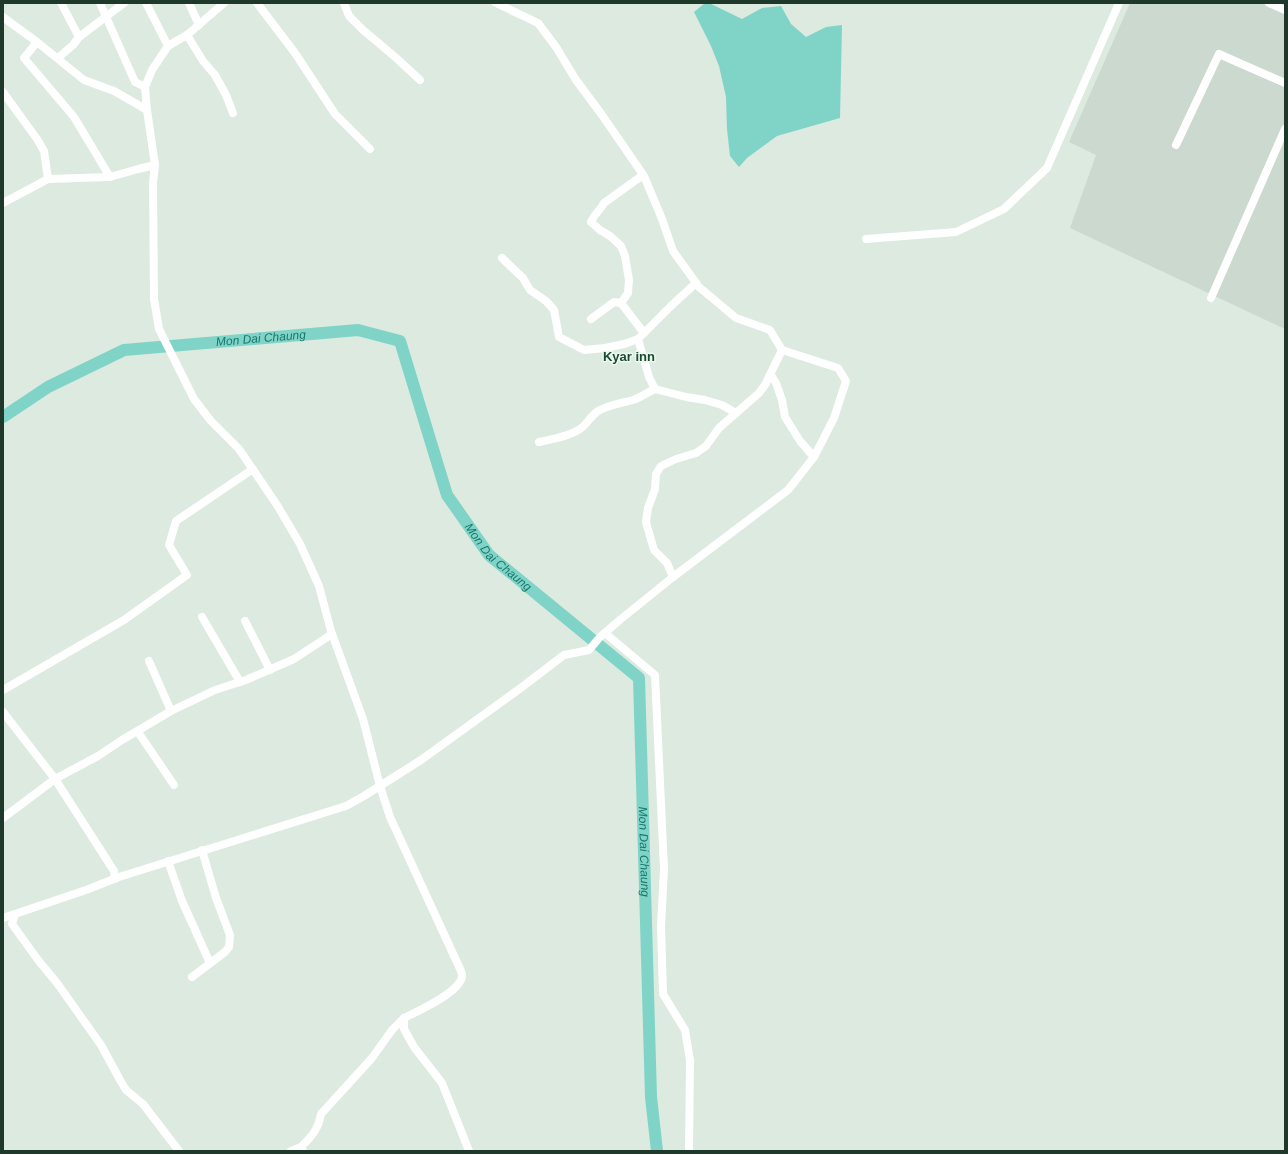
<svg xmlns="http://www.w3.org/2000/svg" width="1288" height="1154" viewBox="0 0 1288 1154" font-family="Arial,sans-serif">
<rect width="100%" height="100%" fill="#dceae0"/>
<polygon fill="#cbd9ce" points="1130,3 1285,3 1285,329 1070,228 1096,155 1069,142"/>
<polygon fill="#80d3c7" points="705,3 709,3 742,19 762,8 781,6 791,24 806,37 826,27 842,25 840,118 777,136 747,158 739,167 730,156 727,129 726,97 719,66 711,46 694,12"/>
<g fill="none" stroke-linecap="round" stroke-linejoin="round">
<path stroke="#80d3c7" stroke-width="12" id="s1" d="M 3,417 L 48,387 L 124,350 L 358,330 L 400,341 L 447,495 L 489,555 L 639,678 L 651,1097 L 657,1151"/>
<g stroke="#fff" stroke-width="8">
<polyline points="61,3 79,37"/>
<polyline points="100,3 135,82 145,87"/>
<path d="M 146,3 L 168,46 L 152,70 L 145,87 L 147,110 L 155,165 L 153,183 L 154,299 L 159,329 L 194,399 L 211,421 L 239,449 L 277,505 L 300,544 L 319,586 L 331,631 L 363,719 L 380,786 L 390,817 L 461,971 C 462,973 462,975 462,977 C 459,993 418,1011 404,1018 L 404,1029 L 414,1047 L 442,1083 L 469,1151"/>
<polyline points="189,3 199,25"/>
<polyline points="257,3 295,53 335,114 370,149"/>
<polyline points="344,3 349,16 363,30 394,56 420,80"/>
<polyline points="1269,3 1285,10"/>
<polyline points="3,17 37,42 84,80 114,91 147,110"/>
<polyline points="187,35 203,61 215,75 226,95 233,113"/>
<polyline points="37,42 24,58 74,117 110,177"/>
<polyline points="168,46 187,35 224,3"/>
<polyline points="58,58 73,45 79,37 124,3"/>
<polyline points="3,92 37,139 44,151 48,179 3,203"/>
<polyline points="1176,145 1219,54 1285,83"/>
<path d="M 643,175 L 604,203 C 600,211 594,214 591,222 L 600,230 L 610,236 L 621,246 L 625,256 L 629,280 L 628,293 L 621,303 L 644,333"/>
<polyline points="48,179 110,177 138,169 155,165"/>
<polyline points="866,239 956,232 1004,209 1047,168 1119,3"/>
<polyline points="502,258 523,278 530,290 546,301 554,310 559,337 584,350 605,348 624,344 638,339"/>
<polyline points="696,283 672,305 638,339 649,377 655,389 686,397 705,400 722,405 736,413"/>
<polyline points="1211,298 1285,129"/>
<polyline points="591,319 614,302 621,303"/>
<polyline points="771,375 776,383 782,400 785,417 800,441 814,457"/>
<path d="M 539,442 C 552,439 568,437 580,429 C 588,424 591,414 600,410 C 610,405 622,403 633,400 C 640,398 648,392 655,389"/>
<polyline points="673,577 667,563 654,550 646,522 648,508 655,489 656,474 661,466 676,459 696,453 706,446 719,428 759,393 765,385 782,350"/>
<polyline points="202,617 240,682"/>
<polyline points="245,621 270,670"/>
<polyline points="605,633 655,675 664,869 661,926 663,994 685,1030 690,1060 689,1151"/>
<polyline points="149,661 171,711"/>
<polyline points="3,690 124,620 187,575 169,545 176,521 253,469"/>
<polyline points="3,712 55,779 114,871 115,879"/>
<polyline points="138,732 174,785"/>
<polyline points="3,818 55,779 98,756 122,740 171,711 215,690 246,680 294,659 332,634"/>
<polyline points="168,861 182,901 210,963"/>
<polyline points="15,914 12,924 38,960 57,983 101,1045 120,1080 126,1090 143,1104 179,1151"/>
<polyline points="3,918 86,890 119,877 346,806 364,796 421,760 518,690 564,655 589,650 600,637 621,619 673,577 788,490 814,457 834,418 846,381 838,368 782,350 770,330 736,318 699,287 673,251 662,219 644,176 602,115 576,80 556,47 538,23 496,3"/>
<polyline points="192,977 225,952 229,947 230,935 216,898 202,850"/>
<polyline points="291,1151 301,1147"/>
<path d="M 303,1151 L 301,1147 C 312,1136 318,1130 321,1114 L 372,1058 L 392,1030 L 404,1018"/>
</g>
</g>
<g text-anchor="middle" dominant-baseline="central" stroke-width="3" stroke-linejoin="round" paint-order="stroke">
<g font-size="12" font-style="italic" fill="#15786b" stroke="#edf6ef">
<text stroke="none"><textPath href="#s1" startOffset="276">Mon Dai Chaung</textPath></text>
<text stroke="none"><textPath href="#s1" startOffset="659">Mon Dai Chaung</textPath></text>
<text stroke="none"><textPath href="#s1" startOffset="1019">Mon Dai Chaung</textPath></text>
</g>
<g font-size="13" font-weight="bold" fill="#194c31" stroke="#edf6ef">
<text x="629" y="356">Kyar inn</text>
</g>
</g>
<rect width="1288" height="1154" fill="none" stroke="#1e392a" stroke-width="8"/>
</svg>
